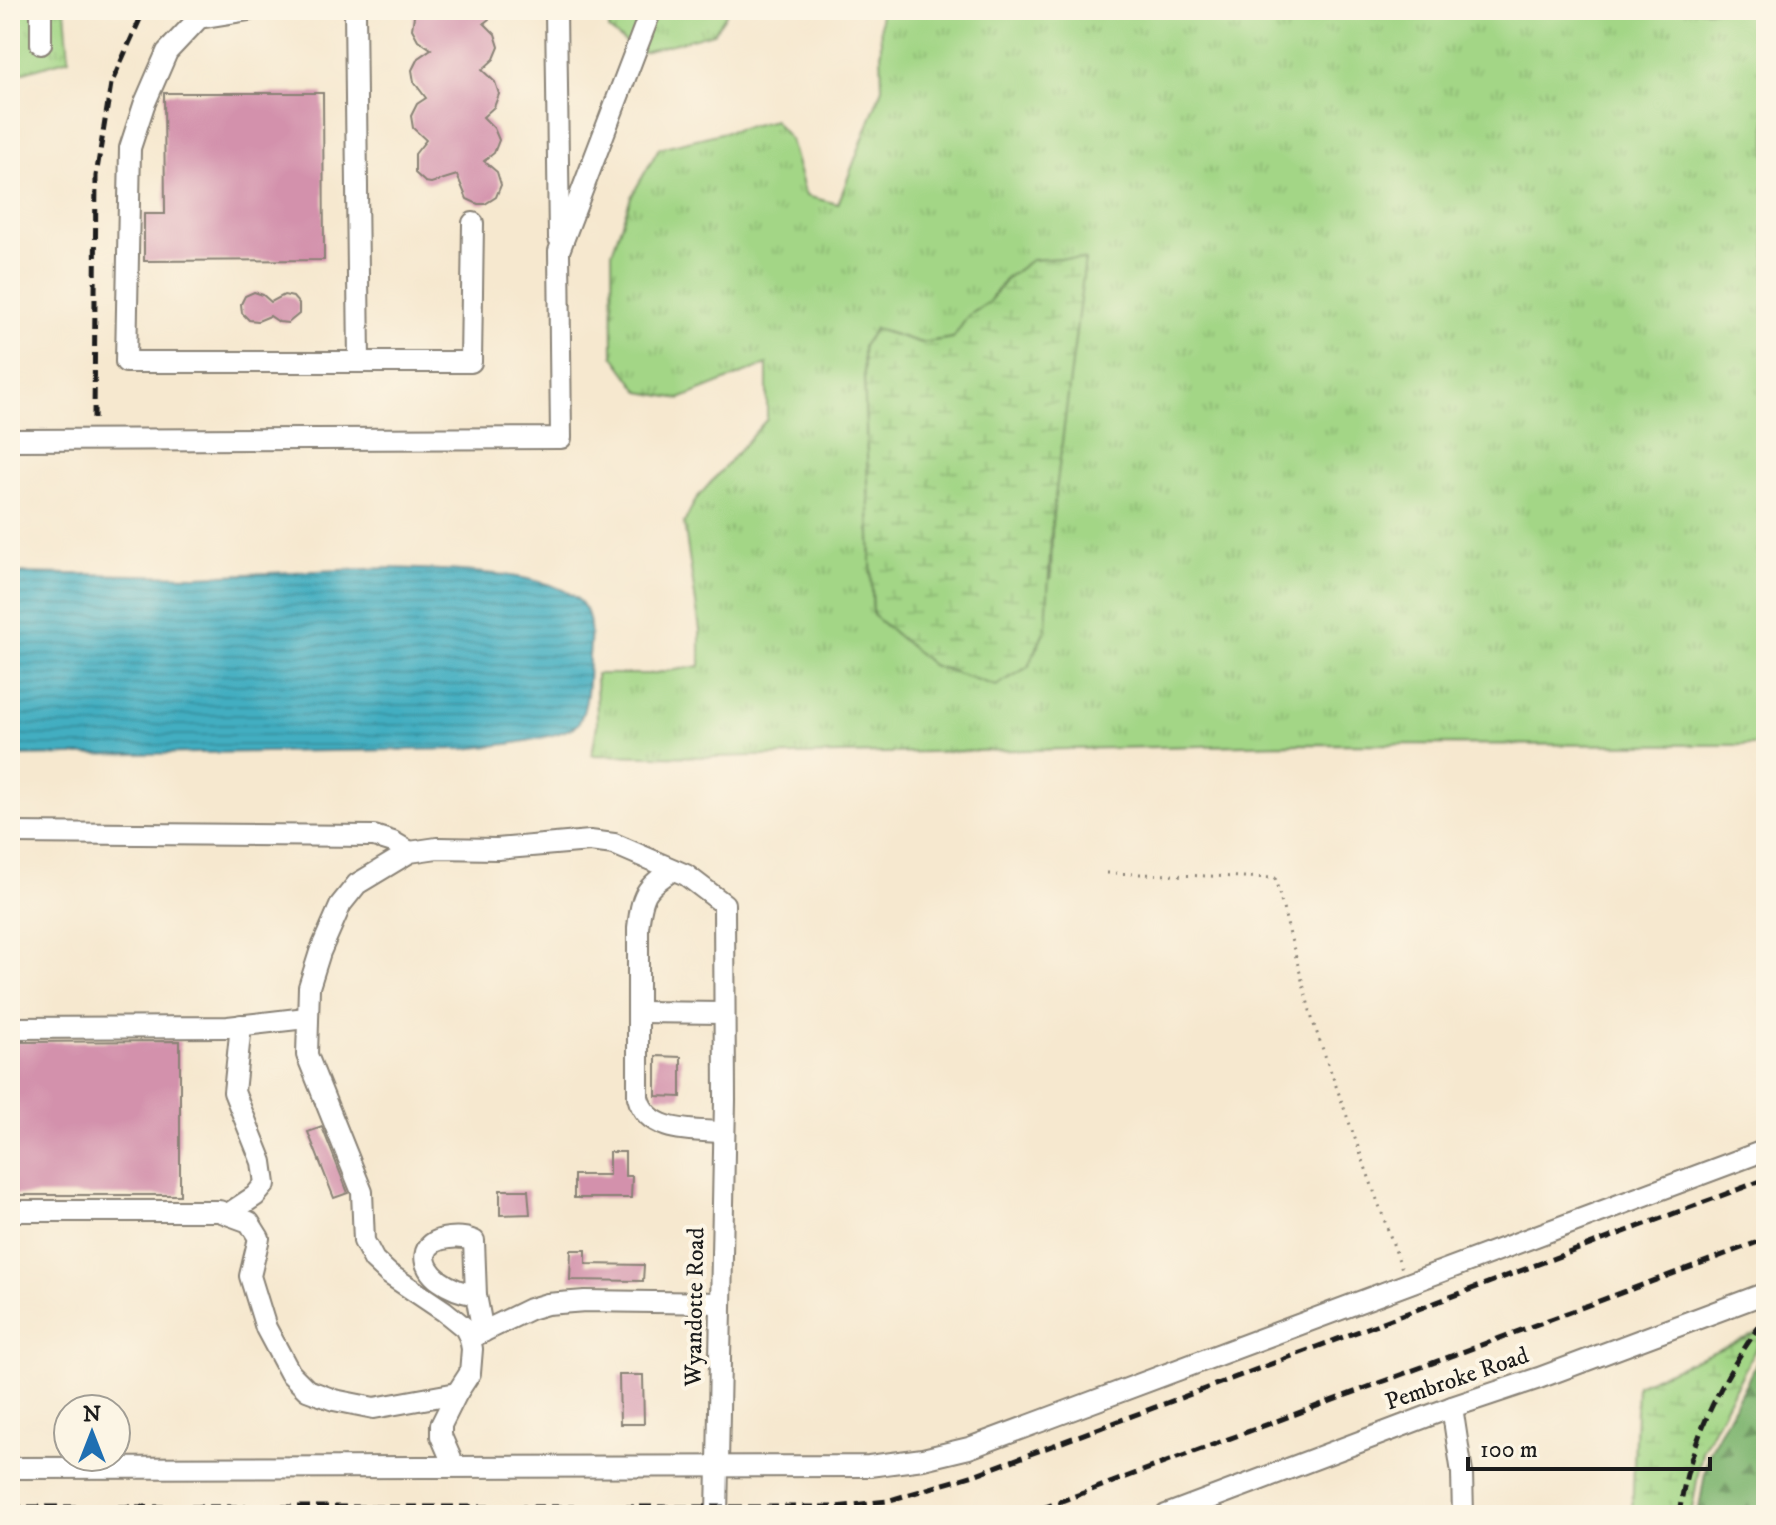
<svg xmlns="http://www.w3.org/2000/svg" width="1776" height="1525" viewBox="0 0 1776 1525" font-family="'IM FELL DW Pica',serif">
<defs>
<pattern id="grass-tufts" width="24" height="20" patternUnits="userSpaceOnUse" patternTransform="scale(2)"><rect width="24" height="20" fill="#a3d686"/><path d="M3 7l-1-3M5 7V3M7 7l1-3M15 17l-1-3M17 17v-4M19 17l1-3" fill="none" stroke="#8cb773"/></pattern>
<pattern id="forest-firs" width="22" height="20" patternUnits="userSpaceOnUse" patternTransform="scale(2)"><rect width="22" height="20" fill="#82b773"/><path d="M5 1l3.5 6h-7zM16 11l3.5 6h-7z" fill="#6a945e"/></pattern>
<pattern id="wetland-marsh" width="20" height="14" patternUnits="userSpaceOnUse" patternTransform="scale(2)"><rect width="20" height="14" fill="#a3d686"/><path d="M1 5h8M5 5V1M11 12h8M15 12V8" fill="none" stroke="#8cb773"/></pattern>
<pattern id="water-rules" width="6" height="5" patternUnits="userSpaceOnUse" patternTransform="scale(2)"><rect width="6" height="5" fill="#42aec1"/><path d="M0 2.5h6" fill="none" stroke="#368d9c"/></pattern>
</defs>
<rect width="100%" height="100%" fill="#fcf5e5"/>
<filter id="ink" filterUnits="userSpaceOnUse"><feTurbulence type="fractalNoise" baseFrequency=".0125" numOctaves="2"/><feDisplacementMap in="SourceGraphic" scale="16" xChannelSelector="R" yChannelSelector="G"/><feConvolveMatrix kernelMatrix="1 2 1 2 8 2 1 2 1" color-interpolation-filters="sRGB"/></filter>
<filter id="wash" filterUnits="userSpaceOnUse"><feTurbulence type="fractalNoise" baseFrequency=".006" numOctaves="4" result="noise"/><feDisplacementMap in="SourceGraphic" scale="32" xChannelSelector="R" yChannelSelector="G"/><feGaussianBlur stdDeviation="1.8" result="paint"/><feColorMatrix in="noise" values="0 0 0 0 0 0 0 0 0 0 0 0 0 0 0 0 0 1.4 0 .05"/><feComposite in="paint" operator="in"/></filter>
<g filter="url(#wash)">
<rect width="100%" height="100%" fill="#f6e8cf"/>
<g fill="url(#grass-tufts)" stroke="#607951" stroke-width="2" fill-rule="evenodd">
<polygon points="10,10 65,10 69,59 10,76"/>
<polygon points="609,10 729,10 714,33 639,53 609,30"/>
<path d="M 880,10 L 1766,10 L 1766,745 L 1289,744 L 711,757 L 592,755 L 597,725 L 596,674 L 649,674 L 700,666 L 700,630 L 684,523 L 696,499 L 767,419 L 767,364 L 680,399 L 640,392 L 613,355 L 612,252 L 631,197 L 659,148 L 774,120 L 790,140 L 806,196 L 838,204 L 882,88 ZM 1007,277 L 1052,522 L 1051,578 L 873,615 L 863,346 L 876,329 L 921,343 L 954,338 L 968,316 L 988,303 Z"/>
</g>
<polygon fill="url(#forest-firs)" stroke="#4f6a48" stroke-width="2" points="1766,1345 1766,1515 1698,1515 1708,1455"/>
<g fill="url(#wetland-marsh)" stroke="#607951" stroke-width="2">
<polygon points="1060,258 1085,260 1052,522 1046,627 1028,667 996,686 932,665 873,615 863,346 875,329 921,343 953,338 968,316 988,303 1008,277 1031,260"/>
<polygon points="1766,1329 1702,1451 1691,1515 1632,1515 1637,1385"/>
</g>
<path fill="url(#water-rules)" stroke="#2f656e" stroke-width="2" d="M 390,568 C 432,570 562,568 585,608 C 593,622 590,642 589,657 C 588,679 589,704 578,724 C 557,740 492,746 464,749 L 10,756 L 10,573 L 197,576 Z"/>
<g id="blocks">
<g fill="#d391ac">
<polygon points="419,10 500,10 484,23 495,34 499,47 494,59 482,70 495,82 499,94 494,107 483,117 494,128 499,140 494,153 484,161 497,172 501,185 496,197 485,204 478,204 467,199 457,175 431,183 425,182 415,173 415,154 426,140 413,128 411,116 417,104 426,98 414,82 412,70 418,58 431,49 418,40 412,29 414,16"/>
<polygon points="164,93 323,93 324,260 144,261 144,214 165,214"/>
<polygon points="254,292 263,295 271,302 284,295 293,297 299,304 299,314 288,323 279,322 270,316 258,321 249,320 242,313 241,304 245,296"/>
<polygon points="180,1041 180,1195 10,1195 10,1042"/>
<polygon points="656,1056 681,1057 681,1097 656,1096"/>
<polygon points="322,1127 348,1193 334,1198 308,1132"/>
<polygon points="609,1152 625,1152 625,1176 632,1176 631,1198 574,1198 574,1175 609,1175"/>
<polygon points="500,1190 528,1190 530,1214 500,1215"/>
<polygon points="571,1250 586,1250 586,1264 644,1265 643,1281 570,1280"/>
<polygon points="619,1375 643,1375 644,1424 620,1424"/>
</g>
</g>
</g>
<g filter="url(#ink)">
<use href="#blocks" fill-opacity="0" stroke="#898276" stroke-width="2"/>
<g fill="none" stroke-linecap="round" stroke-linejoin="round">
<g stroke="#898276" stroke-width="24">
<g id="minor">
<polyline points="41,10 41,44"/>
<polyline points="249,10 199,18 167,52 144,105 130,148 126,362 359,362 355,10"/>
<polyline points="556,10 559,238"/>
<polyline points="359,362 471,362 473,223"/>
<polyline points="10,440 561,438 559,251 651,10"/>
<polyline points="10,833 374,836 393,842 410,852"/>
<path d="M 673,870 C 644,888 642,895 638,928 L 638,1097 C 647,1134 694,1130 724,1132"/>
<polyline points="638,1012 724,1013"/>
<polyline points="10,1028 228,1027 306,1018"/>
<polyline points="10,1211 219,1211 249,1222 259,1238 250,1276 266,1328 290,1373 307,1390 334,1400 374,1408 457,1393"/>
<polyline points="228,1214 255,1196 265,1184 262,1162 234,1092 241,1025"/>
<path d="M 476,1295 C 464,1293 451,1289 440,1281 C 419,1266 419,1241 449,1238 C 458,1237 465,1237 474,1241 L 476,1295 L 483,1332"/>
<polyline points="470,1338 530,1309 547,1304 585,1301 721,1303"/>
<polyline points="1452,1407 1462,1473 1463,1515"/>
<polyline points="454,1466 441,1436 441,1425 457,1393 470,1373 472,1349 470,1338 465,1328 444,1311 389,1274 374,1260 364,1241 362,1192 307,1055 309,987 320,952 341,904 357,884 410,852 437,848 497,849 590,841 614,844 686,875 724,904 725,1100 717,1515"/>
<polyline points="10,1468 869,1466 923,1459 969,1448 1766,1150"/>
<polyline points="1166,1515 1452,1407 1539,1378 1766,1293"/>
</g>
</g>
<polyline stroke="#898276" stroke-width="3" stroke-dasharray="2 6" stroke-linecap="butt" points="1107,873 1275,878 1313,1022 1402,1269"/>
<use href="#minor" stroke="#fff" stroke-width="20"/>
<g stroke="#1c1c1c" stroke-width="5" stroke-dasharray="12 6" stroke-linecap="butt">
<polyline points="94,419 96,176 111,84 144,10"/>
<polyline points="10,1507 836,1507 887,1501 974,1475 1766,1179"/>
<polyline points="1024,1515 1766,1239"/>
<path d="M 1679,1515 C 1689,1441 1722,1377 1766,1317"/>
</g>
</g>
</g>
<g text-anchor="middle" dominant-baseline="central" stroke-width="8" stroke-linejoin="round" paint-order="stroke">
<g font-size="24" fill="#1c1c1c" stroke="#fcf5e5">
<text transform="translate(695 1307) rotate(-89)">Wyandotte Road</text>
<text transform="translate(1457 1379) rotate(-19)">Pembroke Road</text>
</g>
</g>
<rect width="1776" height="1525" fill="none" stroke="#fcf5e5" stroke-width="40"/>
<g transform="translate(92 1433)"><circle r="38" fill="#fcf5e5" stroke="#a29e95" stroke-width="2"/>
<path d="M0-6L14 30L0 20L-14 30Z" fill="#1f6fb2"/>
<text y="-12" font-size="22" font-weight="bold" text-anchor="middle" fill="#1c1c1c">N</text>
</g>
<path d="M1468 1457v12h242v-12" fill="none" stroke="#1c1c1c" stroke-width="4"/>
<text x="1480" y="1457" font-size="24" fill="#1c1c1c" stroke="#fcf5e5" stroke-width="6" paint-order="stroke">100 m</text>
</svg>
